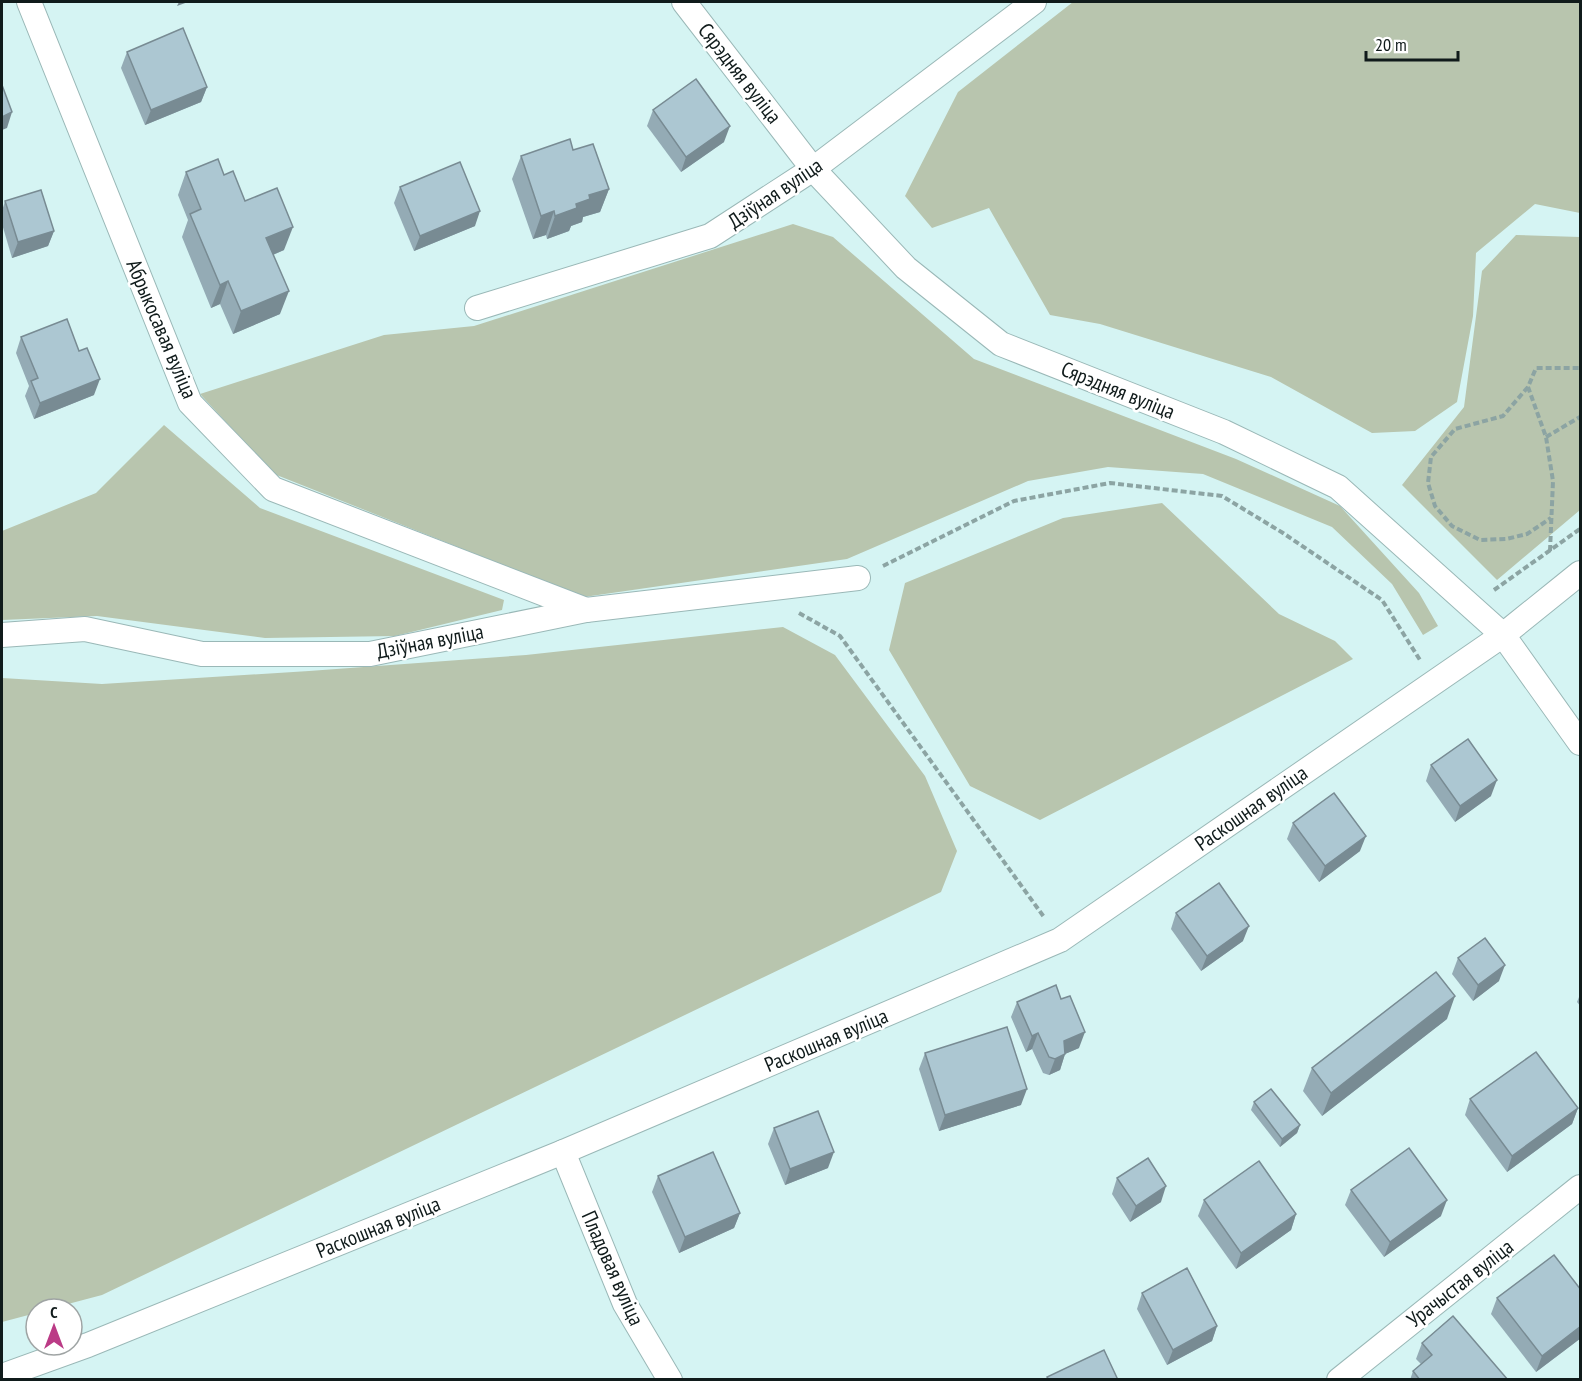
<svg xmlns="http://www.w3.org/2000/svg" width="1582" height="1381" viewBox="0 0 1582 1381" font-family="'PT Sans Narrow',sans-serif">
<rect width="100%" height="100%" fill="#d5f4f3"/>
<g fill="#b8c5ae">
<polygon points="1073,2 1579,2 1580,213 1535,204 1476,253 1473,316 1457,402 1415,431 1372,433 1271,377 1100,324 1050,315 989,208 932,228 905,196 958,92"/>
<polygon points="793,224 833,237 974,359 1236,459 1340,506 1419,593 1438,626 1423,635 1392,584 1332,527 1203,474 1108,467 1028,481 847,559 584,597 274,474 200,394 384,335 474,326"/>
<polygon points="1516,235 1580,237 1580,510 1497,580 1402,485 1464,407 1482,271"/>
<polygon points="164,425 260,508 504,600 502,610 395,636 265,638 97,616 2,620 2,531 96,493"/>
<polygon points="1162,503 1279,614 1335,641 1353,659 1040,820 970,786 889,650 905,583 1063,518"/>
<polygon points="783,627 835,655 925,776 957,851 941,892 102,1295 49,1309 36,1309 36,1313 2,1322 2,678 102,684 309,671 526,655"/>
</g>
<g fill="none" stroke-linecap="round" stroke-linejoin="round">
<g stroke="#9ab8b7" stroke-width="26">
<g id="street">
<polyline points="29,2 190,403 273,489 586,610"/>
<polyline points="684,2 813,169 906,268 1001,344 1224,432 1338,487 1503,635 1580,743"/>
<polyline points="477,308 710,236 813,169 1034,2"/>
<polyline points="2,635 85,629 202,654 370,654 586,610 858,578"/>
<polyline points="563,1152 625,1304 670,1380"/>
<polyline points="2,1376 88,1345 563,1152 1060,940 1503,635 1580,573"/>
<polyline points="1339,1380 1580,1187"/>
</g>
</g>
<g stroke="#8ca4a3" stroke-width="4" stroke-dasharray="6 3" stroke-linecap="butt">
<polyline points="1528,387 1503,416 1455,429 1431,457 1428,483 1435,506 1452,526 1480,540 1506,539 1527,534 1551,518"/>
<polyline points="1546,437 1580,417"/>
<polyline points="1550,551 1553,481 1546,437 1528,387 1536,368 1580,368"/>
<polyline points="883,566 1014,501 1110,483 1222,496 1283,533 1382,600 1420,660"/>
<polyline points="1494,590 1580,529"/>
<polyline points="799,613 840,636 1044,917"/>
</g>
<use href="#street" stroke="#fff" stroke-width="24"/>
</g>
<g fill="#94abb5">
<polygon points="127,52 207,87 201,102 145,125 121,68"/>
<polygon points="653,110 724,142 681,172 647,126"/>
<polygon points="573,150 609,189 600,212 583,217 582,222 571,226 569,231 547,239 546,235 533,239 512,179 521,156"/>
<polygon points="186,172 224,175 284,250 273,255 280,314 233,334 220,304 211,308 182,237 188,220 178,195"/>
<polygon points="400,187 475,226 414,251 394,203"/>
<polygon points="5,201 54,231 48,246 12,258 2,224 2,211"/>
<polygon points="21,337 94,395 34,419 25,396 29,386 16,353"/>
<polygon points="1431,765 1491,796 1455,822 1426,781"/>
<polygon points="1293,823 1360,851 1319,882 1287,839"/>
<polygon points="1176,913 1243,941 1201,971 1171,929"/>
<polygon points="1458,958 1499,981 1473,1001 1452,974"/>
<polygon points="1581,992 1581,1007 1577,1002"/>
<polygon points="1017,1002 1079,1048 1065,1054 1060,1070 1049,1075 1043,1073 1032,1049 1026,1052 1011,1017"/>
<polygon points="1447,1019 1322,1116 1303,1091 1312,1068"/>
<polygon points="925,1053 1021,1105 939,1131 919,1069"/>
<polygon points="1470,1099 1578,1108 1572,1124 1507,1172 1465,1115"/>
<polygon points="1254,1102 1300,1125 1297,1133 1280,1147 1251,1110"/>
<polygon points="774,1128 828,1168 785,1185 768,1144"/>
<polygon points="658,1176 740,1213 734,1228 679,1253 652,1192"/>
<polygon points="1117,1178 1161,1202 1130,1222 1112,1194"/>
<polygon points="1351,1190 1441,1216 1384,1257 1345,1205"/>
<polygon points="1204,1200 1296,1214 1291,1230 1236,1269 1198,1216"/>
<polygon points="1581,1290 1581,1338 1536,1372 1491,1314 1497,1298"/>
<polygon points="1142,1293 1217,1326 1212,1341 1167,1365 1137,1309"/>
<polygon points="1422,1343 1508,1380 1410,1380 1413,1371 1421,1364 1416,1359"/>
</g>
<g fill="#788b93">
<polygon points="179,2 188,2 177,6"/>
<polygon points="207,87 201,102 145,125 151,110"/>
<polygon points="12,112 7,128 2,130 2,117"/>
<polygon points="730,126 724,142 681,172 686,157"/>
<polygon points="609,189 600,212 583,217 582,222 571,226 569,231 547,239 555,216 589,195"/>
<polygon points="480,211 475,226 414,251 420,236"/>
<polygon points="554,211 546,235 533,239 541,216"/>
<polygon points="293,227 284,250 258,261 266,238"/>
<polygon points="54,231 48,246 12,258 18,242"/>
<polygon points="228,281 220,304 211,308 220,285"/>
<polygon points="289,291 280,314 233,334 241,311"/>
<polygon points="100,379 94,395 34,419 40,403"/>
<polygon points="1497,780 1491,796 1455,822 1460,806"/>
<polygon points="1366,836 1360,851 1319,882 1325,866"/>
<polygon points="1249,926 1243,941 1201,971 1207,956"/>
<polygon points="1505,965 1499,981 1473,1001 1478,985"/>
<polygon points="1455,996 1447,1019 1322,1116 1331,1093"/>
<polygon points="1085,1032 1079,1048 1058,1057 1064,1041"/>
<polygon points="1038,1033 1032,1049 1026,1052 1032,1036"/>
<polygon points="1065,1054 1060,1070 1049,1075 1055,1059"/>
<polygon points="1027,1089 1021,1105 939,1131 945,1115"/>
<polygon points="1578,1108 1572,1124 1507,1172 1512,1156"/>
<polygon points="1300,1125 1297,1133 1280,1147 1282,1139"/>
<polygon points="834,1152 828,1168 785,1185 790,1169"/>
<polygon points="1166,1186 1161,1202 1130,1222 1136,1206"/>
<polygon points="1447,1200 1441,1216 1384,1257 1390,1242"/>
<polygon points="740,1213 734,1228 679,1253 685,1237"/>
<polygon points="1296,1214 1291,1230 1236,1269 1241,1253"/>
<polygon points="1217,1326 1212,1341 1167,1365 1173,1350"/>
<polygon points="1581,1326 1581,1338 1536,1372 1542,1356"/>
</g>
<g fill="#acc7d2" stroke="#788b93" stroke-width="1.5">
<polygon points="183,28 207,87 151,110 127,52"/>
<polygon points="696,79 730,126 686,157 653,110"/>
<polygon points="2,85 12,112 2,117"/>
<polygon points="570,139 573,150 593,144 609,189 589,195 590,199 576,204 577,208 555,216 554,211 541,216 521,156"/>
<polygon points="218,159 224,175 233,171 245,201 277,188 293,227 266,238 289,291 241,311 228,281 220,285 190,214 201,209 186,172"/>
<polygon points="460,162 480,211 420,236 400,187"/>
<polygon points="41,190 54,231 18,242 5,201"/>
<polygon points="67,319 79,351 87,348 100,379 40,403 31,381 38,378 21,337"/>
<polygon points="1468,739 1497,780 1460,806 1431,765"/>
<polygon points="1334,793 1366,836 1325,866 1293,823"/>
<polygon points="1219,883 1249,926 1207,956 1176,913"/>
<polygon points="1485,938 1505,965 1478,985 1458,958"/>
<polygon points="1436,972 1455,996 1331,1093 1312,1068"/>
<polygon points="1056,985 1061,999 1070,996 1085,1032 1064,1041 1065,1054 1055,1059 1049,1057 1038,1033 1032,1036 1017,1002"/>
<polygon points="1007,1027 1027,1089 945,1115 925,1053"/>
<polygon points="1536,1052 1578,1108 1512,1156 1470,1099"/>
<polygon points="1271,1089 1300,1125 1282,1139 1254,1102"/>
<polygon points="818,1111 834,1152 790,1169 774,1128"/>
<polygon points="1409,1148 1447,1200 1390,1242 1351,1190"/>
<polygon points="713,1152 740,1213 685,1237 658,1176"/>
<polygon points="1148,1158 1166,1186 1136,1206 1117,1178"/>
<polygon points="1259,1161 1296,1214 1241,1253 1204,1200"/>
<polygon points="1554,1255 1581,1290 1581,1326 1542,1356 1497,1298"/>
<polygon points="1187,1268 1217,1326 1173,1350 1142,1293"/>
<polygon points="1453,1316 1508,1380 1420,1380 1413,1371 1432,1355 1422,1343"/>
<polygon points="1104,1350 1118,1380 1049,1380 1047,1377"/>
</g>
<g text-anchor="middle" dominant-baseline="central" stroke-width="5" stroke-linejoin="round" paint-order="stroke">
<g font-size="21" fill="#101b1b" stroke="#fff">
<text transform="translate(740 73) rotate(52)">Сярэдняя вуліца</text>
<text transform="translate(775 193) rotate(-34)">Дзіўная вуліца</text>
<text transform="translate(162 329) rotate(67)">Абрыкосавая вуліца</text>
<text transform="translate(1118 390) rotate(22)">Сярэдняя вуліца</text>
<text transform="translate(430 641) rotate(-11)">Дзіўная вуліца</text>
<text transform="translate(1251 808) rotate(-35)">Раскошная вуліца</text>
<text transform="translate(826 1040) rotate(-23)">Раскошная вуліца</text>
<text transform="translate(378 1227) rotate(-22)">Раскошная вуліца</text>
<text transform="translate(613 1268) rotate(66)">Пладовая вуліца</text>
<text transform="translate(1460 1283) rotate(-38)">Урачыстая вуліца</text>
</g>
</g>
<rect width="1582" height="1381" fill="none" stroke="#101b1b" stroke-width="6"/>
<g transform="translate(54 1327)"><circle r="28" fill="#ffffff" stroke="#9fa4a4" stroke-width="1.5"/>
<path d="M0-4.5L10 22L0 15L-10 22Z" fill="#bb3b86"/>
<text y="-9" font-size="16" font-weight="bold" text-anchor="middle" fill="#101b1b">С</text>
</g>
<path d="M1366 51v9h92v-9" fill="none" stroke="#101b1b" stroke-width="3"/>
<text x="1375" y="51" font-size="18" fill="#101b1b" stroke="#ffffff" stroke-width="4.5" paint-order="stroke">20 m</text>
</svg>
